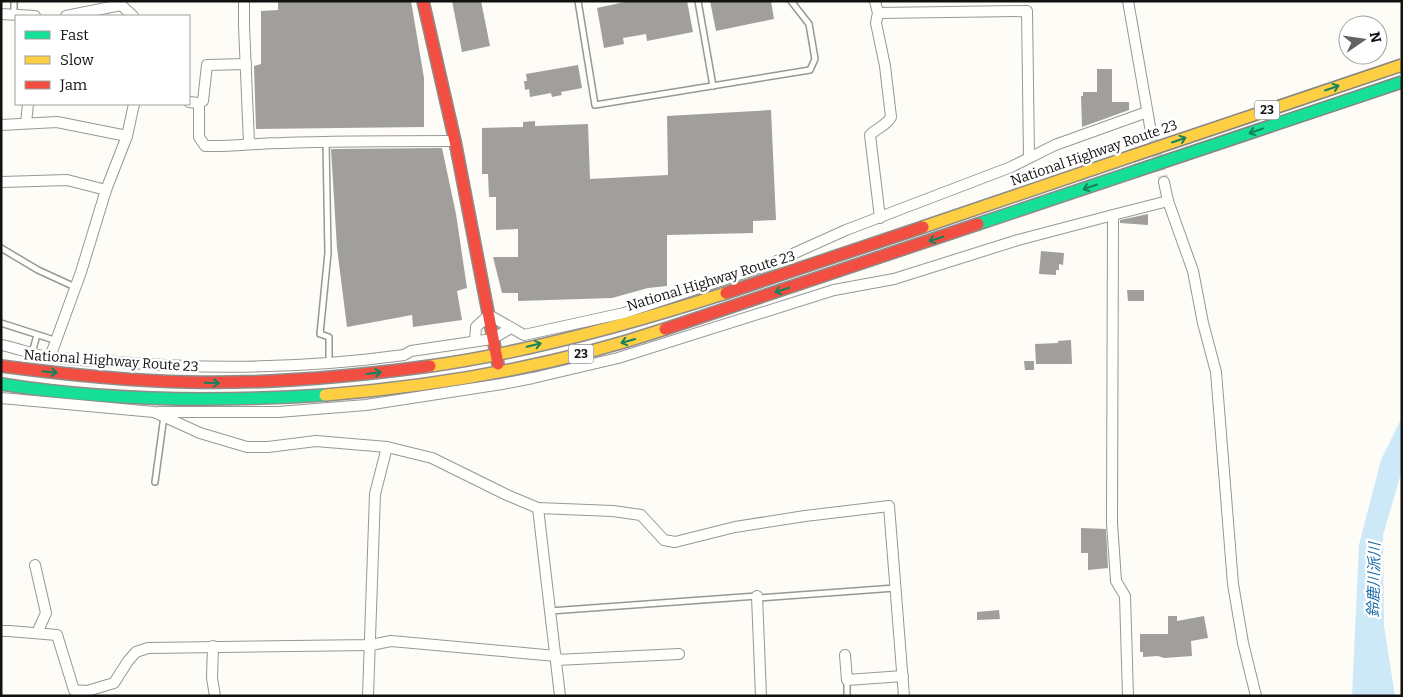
<svg xmlns="http://www.w3.org/2000/svg" width="1403" height="697" viewBox="0 0 1403 697" font-family="Bitter,'Noto Sans JP',serif">
<rect width="100%" height="100%" fill="#fdfcf7"/>
<polygon fill="#cde8f7" points="1402,417 1402,470 1383,535 1384,626 1395,696 1352,696 1359,545 1381,460"/>
<g fill="#a19f9c">
<polygon points="278,1 411,1 424,78 424,127 256,129 254,66 261,64 261,11 278,10"/>
<polygon points="452,1 481,1 490,46 462,52"/>
<polygon points="629,1 687,1 693,32 647,41 646,34 623,38 624,44 604,48 597,8"/>
<polygon points="710,1 771,1 774,19 716,31"/>
<polygon points="578,65 582,88 561,92 562,95 552,97 551,93 530,97 529,89 525,90 524,81 527,81 526,74"/>
<polygon points="1097,69 1112,69 1112,102 1129,102 1129,110 1082,127 1081,96 1083,96 1083,92 1097,92"/>
<polygon points="771,110 776,220 753,221 753,233 667,235 667,286 648,288 612,298 518,301 518,293 502,293 493,257 518,257 518,229 496,230 496,197 489,197 488,174 482,174 482,128 523,127 523,122 535,121 535,126 588,124 590,179 668,175 667,116"/>
<polygon points="442,148 456,214 467,288 457,291 462,320 413,327 412,315 347,327 337,248 331,149"/>
<polygon points="1148,214 1148,225 1120,223 1120,220"/>
<polygon points="1041,251 1064,253 1063,265 1059,264 1059,270 1056,270 1056,275 1039,274"/>
<polygon points="1127,290 1144,290 1144,301 1128,301"/>
<polygon points="1071,340 1072,364 1036,364 1035,344 1058,343 1058,341"/>
<polygon points="1024,361 1034,361 1034,370 1025,370"/>
<polygon points="1081,528 1106,529 1108,568 1088,570 1088,553 1081,553"/>
<polygon points="999,610 1000,619 977,620 977,612"/>
<polygon points="1168,616 1177,616 1177,621 1204,616 1208,638 1191,641 1192,656 1164,658 1158,656 1143,657 1143,652 1140,652 1140,634 1168,634"/>
</g>
<g fill="none" stroke-linecap="round" stroke-linejoin="round">
<polyline stroke="#dad9d4" stroke-width="10" stroke-dasharray="10 5" stroke-linecap="butt" points="1151,132 1164,182"/>
<g stroke="#979795" stroke-width="8">
<g id="lane">
<polyline points="578,1 595,105 810,70 815,59 809,24 791,1"/>
<polyline points="698,1 713,86"/>
<polyline points="14,15 14,1"/>
<polyline points="326,142 328,253 320,334 329,337 329,363"/>
<polyline points="1,248 38,270 75,287"/>
<polyline points="1,323 51,339"/>
<polyline points="32,353 37,335"/>
<polyline points="155,482 164,416"/>
<polyline points="757,598 895,588"/>
<polyline points="550,611 757,596"/>
<polyline points="847,680 847,696"/>
</g>
</g>
<g stroke="#979795" stroke-width="12">
<g id="street">
<polyline points="120,1 121,5 133,16"/>
<polyline points="244,1 244,26 249,143"/>
<polyline points="875,1 878,13 1027,11 1029,157"/>
<polyline points="1128,1 1151,132"/>
<path d="M 878,13 L 876,23 L 885,66 L 891,117 C 886,126 877,128 870,135 L 880,218"/>
<polyline points="1,14 35,16"/>
<polyline points="66,16 121,5"/>
<path d="M 189,102 L 199,103 L 199,137 L 205,146 C 231,147 256,143 282,143 C 339,141 397,141 455,141"/>
<polyline points="199,103 203,101 207,65 246,64"/>
<polyline points="26,123 28,104"/>
<polyline points="1,125 57,122 127,136"/>
<polyline points="2,182 67,180 106,190"/>
<polyline points="1164,182 1168,201 1193,271 1203,323 1216,372 1233,584 1243,643 1256,696"/>
<polyline points="475,341 476,327 489,315 524,335 624,313 768,265 846,230 1011,167 1055,145 1147,112"/>
<path d="M 1,345 C 18,348 33,355 49,357 C 72,360 95,361 118,362 C 213,370 309,368 404,355 L 411,351 L 492,339 L 511,328"/>
<polyline points="50,357 81,272 106,190 127,136 134,104"/>
<polyline points="1,398 154,412 200,433 247,447 268,447 316,441 387,447 432,458 507,495 538,508 613,511 641,515 664,540 675,542 735,527 805,516 889,506 904,696"/>
<polyline points="159,412 278,412 366,405 502,384 533,378 618,358 834,290 894,279 1018,240 1113,215"/>
<polyline points="538,508 560,696"/>
<polyline points="35,565 46,613 37,633"/>
<polyline points="757,596 761,696"/>
<polyline points="1,631 9,631 57,635 74,690 87,691 114,683 128,661 136,652 148,648 371,645 391,641 556,656"/>
<polyline points="213,646 212,678 215,696"/>
<polyline points="845,655 847,680 903,676"/>
<polyline points="556,660 679,654"/>
<polyline points="368,696 375,494 387,447"/>
<polyline points="1128,696 1125,596 1116,581 1112,523 1113,215 1168,201"/>
</g>
</g>
<g stroke="#8e8d8b" stroke-width="14">
<g id="fast">
<polyline points="978,224 1136,171"/>
<path d="M 1,384 C 107,401 218,402 325,395"/>
</g>
</g>
<g stroke="#8e8d8b" stroke-width="14">
<g id="slow">
<polyline points="923,227 1132,156"/>
<path d="M 430,366 C 530,352 630,324 726,293"/>
<path d="M 325,395 C 441,386 555,366 665,329"/>
</g>
</g>
<g stroke="#8e8d8b" stroke-width="14">
<g id="jam">
<polyline points="423,1 455,141 498,364"/>
<polyline points="726,293 923,227"/>
<polyline points="665,329 978,224"/>
<path d="M 1,366 C 63,374 125,381 187,382 C 268,384 349,377 430,366"/>
</g>
</g>
<use href="#lane" stroke="#fffffe" stroke-width="5"/>
<use href="#street" stroke="#fffffe" stroke-width="10"/>
<use href="#fast" stroke="#16e098" stroke-width="11"/>
<use href="#slow" stroke="#ffcf43" stroke-width="11"/>
<use href="#jam" stroke="#f24e42" stroke-width="11"/>
<g stroke="#858482" stroke-width="14" stroke-linecap="butt">
<polyline id="fast-bridge" points="1136,171 1402,82"/>
</g>
<g stroke="#858482" stroke-width="14" stroke-linecap="butt">
<polyline id="slow-bridge" points="1132,156 1402,65"/>
</g>
<use href="#fast-bridge" stroke="#16e098" stroke-width="11"/>
<use href="#slow-bridge" stroke="#ffcf43" stroke-width="11"/>
</g>
<defs><path id="oneway-shaft" d="M-6 0H5M1.5-3L5.5 0L1.5 3" fill="none" stroke-width="1.6" stroke-linecap="round" stroke-linejoin="round" transform="scale(1.25)"/></defs>
<g stroke="#14835b">
<use href="#oneway-shaft" transform="translate(1332 88) rotate(-19)"/>
<use href="#oneway-shaft" transform="translate(1256 131) rotate(161)"/>
<use href="#oneway-shaft" transform="translate(1179 140) rotate(-19)"/>
<use href="#oneway-shaft" transform="translate(1090 187) rotate(161)"/>
<use href="#oneway-shaft" transform="translate(936 239) rotate(162)"/>
<use href="#oneway-shaft" transform="translate(782 290) rotate(162)"/>
<use href="#oneway-shaft" transform="translate(628 341) rotate(164)"/>
<use href="#oneway-shaft" transform="translate(534 345) rotate(-13)"/>
<use href="#oneway-shaft" transform="translate(50 372) rotate(6)"/>
<use href="#oneway-shaft" transform="translate(374 373) rotate(-7)"/>
<use href="#oneway-shaft" transform="translate(212 383) rotate(1)"/>
</g>
<g text-anchor="middle" dominant-baseline="central" stroke-width="5" stroke-linejoin="round" paint-order="stroke">
<g fill="#fff" stroke="#585858" stroke-width="1">
<rect x="1254.5" y="100.5" width="25" height="19" rx="4"/>
<rect x="568.5" y="344.5" width="25" height="19" rx="4"/>
</g>
<g font-size="12" font-weight="bold" fill="#111">
<text x="1267" y="110">23</text>
<text x="581" y="354">23</text>
</g>
<g font-size="14" fill="#111" stroke="#fff">
<text transform="translate(1094 153) rotate(-19)">National Highway Route 23</text>
<text transform="translate(711 281) rotate(-17)">National Highway Route 23</text>
<text transform="translate(111 361) rotate(4)">National Highway Route 23</text>
</g>
<g font-size="15" font-style="italic" fill="#1768a6" stroke="#fff">
<text transform="translate(1374 580) rotate(-89)">鈴鹿川派川</text>
</g>
</g>
<rect width="1403" height="697" fill="none" stroke="#111111" stroke-width="5"/>
<rect x="15" y="15" width="175" height="90" fill="#ffffff" stroke="#a0a0a0"/>
<rect x="25" y="31" width="25" height="8" fill="#16e098" stroke="#a0a0a0"/>
<text x="60" y="40" font-size="15" fill="#111111">Fast</text>
<rect x="25" y="56" width="25" height="8" fill="#ffcf43" stroke="#a0a0a0"/>
<text x="60" y="65" font-size="15" fill="#111111">Slow</text>
<rect x="25" y="81" width="25" height="8" fill="#f24e42" stroke="#a0a0a0"/>
<text x="60" y="90" font-size="15" fill="#111111">Jam</text>
<g transform="translate(1363 40) rotate(77)"><circle r="24" fill="#ffffff" stroke="#a0a0a0"/>
<path d="M0-4L9 19L0 12L-9 19Z" fill="#646362"/>
<text y="-8" font-size="14" font-weight="bold" text-anchor="middle" fill="#111111">N</text>
</g>
</svg>
